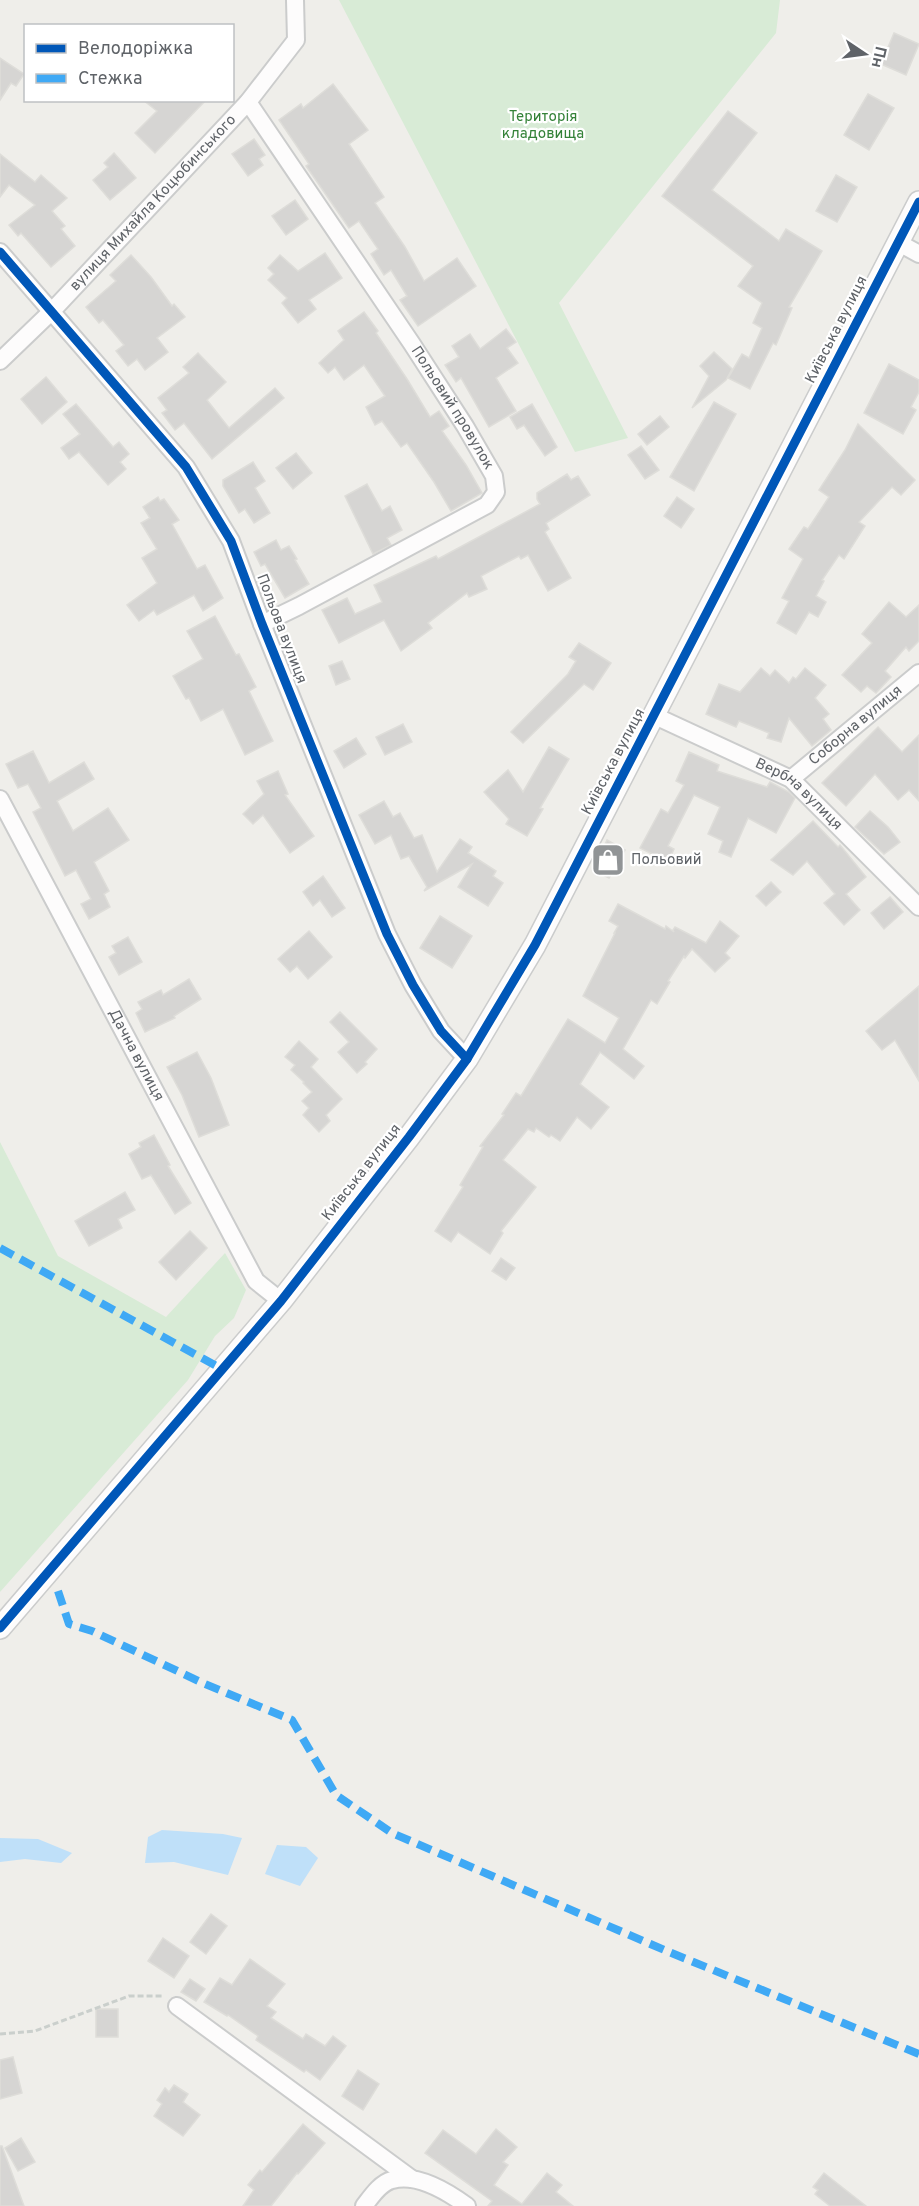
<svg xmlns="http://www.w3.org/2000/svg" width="919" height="2206" viewBox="0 0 919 2206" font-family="Overpass,sans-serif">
<rect width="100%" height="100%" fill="#efeeea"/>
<g fill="#d8ebd6">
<polygon points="339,0 780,0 776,33 559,303 628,438 575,452"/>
<polygon points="0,1142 58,1256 166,1317 225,1253 246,1290 234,1318 215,1336 188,1380 0,1592"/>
</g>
<g fill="#bfe0f9">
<polygon points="162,1830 223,1834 242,1838 228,1875 174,1862 145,1863 148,1837"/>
<polygon points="0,1838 38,1839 72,1853 61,1863 25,1859 0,1862"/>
<polygon points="277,1845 306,1847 318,1858 300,1886 265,1874"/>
</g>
<g fill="#d6d5d3" stroke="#deddd9" stroke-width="1.5">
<polygon points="894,33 919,44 906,75 881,64"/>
<polygon points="0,58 24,74 16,86 11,83 0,100"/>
<polygon points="333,84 368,130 349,144 384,197 375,203 405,247 424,281 457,258 476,286 418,326 400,300 407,296 391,270 384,275 371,254 378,249 359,221 349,228 306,166 309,164 279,120 301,104 303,108"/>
<polygon points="868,94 894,108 869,150 844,135"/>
<polygon points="143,100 206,100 155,153 135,133 157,111"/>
<polygon points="728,111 757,133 712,190 779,241 786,229 822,251 789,307 792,308 776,345 773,343 750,389 728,378 742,354 749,358 762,328 753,323 762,303 738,286 753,266 662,196"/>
<polygon points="254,139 265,155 259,159 263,165 248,176 232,154"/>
<polygon points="114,153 136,178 110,200 93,180 108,167 104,163"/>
<polygon points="0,154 35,182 41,175 67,198 52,211 65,226 61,229 75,246 51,267 21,233 18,236 9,225 35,205 9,185 0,197"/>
<polygon points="836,175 857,187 837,222 816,211"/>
<polygon points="295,200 308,219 286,235 272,216"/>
<polygon points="325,253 342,278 309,300 316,309 298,323 282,303 287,298 268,280 274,274 268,268 280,255 298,271"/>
<polygon points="131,255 151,277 172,306 174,304 185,317 157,338 168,352 145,370 137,359 128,366 116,351 124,345 103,320 99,323 86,307 116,281 110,275"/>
<polygon points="364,312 378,331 376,333 407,379 430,417 439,411 449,426 442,431 466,465 482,493 451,511 434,482 407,443 401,447 382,421 375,425 366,407 385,396 364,365 344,380 335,367 328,373 319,363 344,340 338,331"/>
<polygon points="506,329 516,342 507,348 518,363 496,378 516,411 489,427 461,378 456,382 445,365 459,357 452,346 470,334 480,349"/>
<polygon points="714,352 732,369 726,380 692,408 709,376 700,366"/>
<polygon points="198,353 226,382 207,400 229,428 275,388 284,398 212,459 184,423 175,430 162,413 167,410 158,398 189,373 183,367"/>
<polygon points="889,364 919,380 919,392 911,407 916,410 903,434 864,413"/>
<polygon points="46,377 67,402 42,424 21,399"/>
<polygon points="714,402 736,414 694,491 670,477"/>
<polygon points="76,404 113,447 119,442 129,454 120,462 126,469 108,485 79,452 69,459 61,448 80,434 63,414"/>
<polygon points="532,404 557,447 545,456 524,425 517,429 510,417"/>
<polygon points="660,416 669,427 647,445 638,434"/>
<polygon points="858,424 915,480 901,495 892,487 859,522 865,526 844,559 839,555 822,580 824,581 816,596 826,602 818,617 809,612 796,634 777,623 789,601 782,598 803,559 789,549 804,527 808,529 829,497 819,490 845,450"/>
<polygon points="641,446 659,470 645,479 628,455"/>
<polygon points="296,453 312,473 293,489 276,468"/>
<polygon points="253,462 265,481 255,488 270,513 254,523 245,509 239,513 223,486 223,480"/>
<polygon points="567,474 571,480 578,476 590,495 546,523 549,529 545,532 571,578 548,591 528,555 521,559 519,556 481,576 487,589 469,597 467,593 428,623 432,628 401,651 384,620 339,643 322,610 347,598 355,614 382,602 374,585 436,556 438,559 540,504 537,499 537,493"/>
<polygon points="367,484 382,511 390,506 402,530 387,538 391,545 373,554 345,496"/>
<polygon points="158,497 160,501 164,499 179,520 172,524 197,569 205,565 223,598 203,611 194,595 157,615 154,610 139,621 127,605 157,583 142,558 157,549 141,523 150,518 143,507"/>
<polygon points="677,497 694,509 681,528 664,516"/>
<polygon points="276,540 281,550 289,546 297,559 295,560 309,584 285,598 265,564 261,566 254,552"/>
<polygon points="889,602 906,617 919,605 919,641 909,651 906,647 885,671 891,677 876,693 867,686 861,692 842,675 872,643 862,634"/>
<polygon points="215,616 236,655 239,654 256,687 249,691 273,741 245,755 223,709 201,721 189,698 186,699 173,676 203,659 187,631"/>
<polygon points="579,643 611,663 593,690 584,684 523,743 511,732 568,674 576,661 569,657"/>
<polygon points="342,661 350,679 336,685 329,666"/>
<polygon points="761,668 770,676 775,670 789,683 793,677 796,679 805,668 826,685 815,698 829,714 823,719 831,730 812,746 789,718 781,742 767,738 769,733 739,721 736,727 706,714 719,684 740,692"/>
<polygon points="403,724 412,742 385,755 376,737"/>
<polygon points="878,727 902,752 919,735 919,801 909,790 898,800 875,774 846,806 822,783"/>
<polygon points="356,738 366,754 344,768 334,751"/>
<polygon points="549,747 569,759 540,808 543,809 527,836 506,824 509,819 484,792 508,770 523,792"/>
<polygon points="33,751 49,783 84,762 94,779 57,801 73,831 108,808 129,840 94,862 109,891 104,894 110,907 89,919 81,904 91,899 76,870 65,876 33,812 41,808 28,784 18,788 6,764"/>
<polygon points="689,752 719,765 717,771 767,787 770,782 789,792 795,798 776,833 748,818 731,857 719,852 723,841 708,834 720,807 694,795 668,846 674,849 668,862 640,848 661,809 668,813 684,785 676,781"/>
<polygon points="278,771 288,794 285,795 314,836 290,853 263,815 253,824 243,814 264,794 257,781"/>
<polygon points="384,801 393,817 400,813 414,838 422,835 437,872 460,839 472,847 468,853 496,871 493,876 503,883 488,906 458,887 472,864 424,891 427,887 409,856 401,859 391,835 375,844 359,815"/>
<polygon points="870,811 888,827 900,842 884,854 855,827"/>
<polygon points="813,821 838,847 840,845 866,877 846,894 860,910 844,925 824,903 835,894 807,861 793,875 771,860"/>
<polygon points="607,840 625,850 609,878 593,870"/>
<polygon points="323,876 345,908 332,917 320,900 313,906 303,892"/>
<polygon points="771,882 781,892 766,906 756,896"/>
<polygon points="890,897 903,912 884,929 871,913"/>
<polygon points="618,904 665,929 666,926 674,932 673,930 675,927 706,943 720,921 739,936 725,953 730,958 715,972 692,949 685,958 684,956 668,981 670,982 657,1004 651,1000 623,1049 644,1066 634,1079 600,1052 580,1084 609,1107 591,1129 577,1117 560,1141 551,1135 549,1137 536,1128 534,1132 528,1129 503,1160 536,1187 501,1231 503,1233 490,1254 458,1232 451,1242 435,1231 463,1187 460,1185 483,1147 480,1146 504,1115 502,1114 516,1093 521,1096 568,1019 605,1043 619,1018 583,996 615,933 614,933 618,926 609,921"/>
<polygon points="440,916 472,936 452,968 420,948"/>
<polygon points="309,931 332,957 308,979 297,966 290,972 278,959"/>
<polygon points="128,937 142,962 119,975 109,957 116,953 112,946"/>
<polygon points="189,979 201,999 174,1016 175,1018 145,1032 136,1013 142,1009 138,1002 161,990 163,995"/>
<polygon points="919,986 919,1081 895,1040 882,1050 866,1031"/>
<polygon points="340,1012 377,1049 365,1062 367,1064 357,1073 338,1052 349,1042 330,1022"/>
<polygon points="299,1041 318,1059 311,1067 342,1099 326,1115 330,1121 319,1132 303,1115 309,1108 302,1101 312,1092 303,1083 304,1082 291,1070 295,1065 285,1057"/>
<polygon points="197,1052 211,1078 229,1125 199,1137 182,1095 167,1067"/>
<polygon points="154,1135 170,1165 168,1166 191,1203 175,1214 151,1175 142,1179 129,1154 141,1147 139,1143"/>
<polygon points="125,1192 135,1210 118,1219 122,1228 89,1246 75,1221"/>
<polygon points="190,1231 207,1248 176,1280 159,1262"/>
<polygon points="501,1258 515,1268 506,1280 492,1271"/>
<polygon points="211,1914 227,1926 206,1954 190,1942"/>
<polygon points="163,1938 189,1956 174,1978 148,1961"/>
<polygon points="250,1959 285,1984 267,2006 276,2012 271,2018 303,2039 306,2034 325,2046 333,2036 346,2046 320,2080 306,2070 304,2072 256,2040 258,2036 228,2015 227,2016 204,2002 220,1978 232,1985"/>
<polygon points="190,1979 205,1989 196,2001 181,1992"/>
<rect x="96" y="2009" width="22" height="28"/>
<polygon points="13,2057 22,2093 0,2099 0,2060"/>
<polygon points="358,2070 379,2084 363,2110 342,2096"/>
<polygon points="174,2085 188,2094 183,2102 200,2115 183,2136 154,2116 162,2104 157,2100 165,2088 169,2092"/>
<polygon points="303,2124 325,2143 298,2174 297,2173 271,2206 243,2206 254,2190 248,2185 260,2170 262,2172"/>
<polygon points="496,2129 517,2147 503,2162 508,2165 494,2185 522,2204 547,2173 562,2185 556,2192 573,2206 488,2206 492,2201 425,2153 443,2130 476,2154"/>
<polygon points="21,2138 35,2162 18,2171 5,2148"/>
<polygon points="0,2146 2,2146 24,2206 0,2206"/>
<polygon points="824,2173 866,2206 830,2206 815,2194 818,2190 813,2187"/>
</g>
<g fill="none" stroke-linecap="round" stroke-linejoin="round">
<g stroke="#cbcccc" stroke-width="20">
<g id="minor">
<path id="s1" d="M 248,102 L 412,344 L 465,426 L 494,476 L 496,492 L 487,505 L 299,606 L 262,624"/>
<polyline points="899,243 919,254"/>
<polyline points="0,252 186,467 231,541 262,624 387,934 413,985 441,1031 467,1059"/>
<path id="s2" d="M 0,361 L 52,311 L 248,102 L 296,40 L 295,0"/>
<path id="s3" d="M 655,716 L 791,779 L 919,907"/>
<path id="s4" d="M 791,779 L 919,673"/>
<path id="s5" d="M 0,799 L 256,1281 L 281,1301"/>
<polyline points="177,2006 412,2179"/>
<path d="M 364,2206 C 371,2197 380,2183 392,2180 C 417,2173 448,2192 467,2206"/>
</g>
</g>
<g stroke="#cbcccc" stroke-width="24">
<polyline id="tertiary" points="0,1628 281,1301 409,1137 467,1059 535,945 919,202"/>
</g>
<polyline stroke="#cacfcc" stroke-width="3" stroke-dasharray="6 3" stroke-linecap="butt" points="0,2034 35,2031 129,1996 163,1996"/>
<use href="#minor" stroke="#fdfcfc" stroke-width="16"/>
<use href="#tertiary" stroke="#fdfcfc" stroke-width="21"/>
<g stroke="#3fa9f5" stroke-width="8" stroke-dasharray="15 8" stroke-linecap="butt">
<polyline points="0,1248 222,1369"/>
<polyline points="58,1591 69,1624 92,1631 205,1684 292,1720 336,1795 392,1833 669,1952 919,2054"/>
</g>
<g stroke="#fff" stroke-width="13">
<g id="cycleway">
<polyline points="0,252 186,467 231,541 262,624 387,934 413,985 441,1031 467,1059"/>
<polyline points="0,1628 281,1301 409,1137 467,1059 535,945 919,202"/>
</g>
</g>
<use href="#cycleway" stroke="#0057b8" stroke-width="9"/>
</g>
<defs>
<g id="shop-square" transform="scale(1.725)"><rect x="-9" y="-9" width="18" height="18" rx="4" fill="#919496" stroke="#fff"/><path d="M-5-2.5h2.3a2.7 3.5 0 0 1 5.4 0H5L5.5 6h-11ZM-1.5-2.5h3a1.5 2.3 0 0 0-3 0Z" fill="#fff"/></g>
</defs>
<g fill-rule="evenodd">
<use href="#shop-square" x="608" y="860"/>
</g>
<g text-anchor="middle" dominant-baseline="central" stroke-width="4.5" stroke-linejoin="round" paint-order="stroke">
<g font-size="15" fill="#348238" stroke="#fff">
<text x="543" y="117">Територія<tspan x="543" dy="17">кладовища</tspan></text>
</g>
<g font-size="15" fill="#5f6368" stroke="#fff">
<text stroke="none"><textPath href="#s2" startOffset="220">вулиця Михайла Коцюбинського</textPath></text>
<text transform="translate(837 330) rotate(-63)">Київська вулиця</text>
<text stroke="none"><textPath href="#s1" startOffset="368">Польовий провулок</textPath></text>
<text transform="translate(281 629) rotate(69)">Польова вулиця</text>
<text stroke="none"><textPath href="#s4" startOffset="84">Соборна вулиця</textPath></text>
<text transform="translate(614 762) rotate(-62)">Київська вулиця</text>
<text stroke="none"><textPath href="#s3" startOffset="165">Вербна вулиця</textPath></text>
<text stroke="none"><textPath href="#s5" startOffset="290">Дачна вулиця</textPath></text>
<text transform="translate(362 1173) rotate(-52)">Київська вулиця</text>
</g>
<g font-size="15" fill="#5f6368" stroke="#fff" text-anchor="start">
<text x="631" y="860">Польовий</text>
</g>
</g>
<rect x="24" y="24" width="210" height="78" fill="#ffffff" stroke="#bfc1c3" stroke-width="1.5"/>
<rect x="36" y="44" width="30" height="9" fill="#0057b8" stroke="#bfc1c3" stroke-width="1.5"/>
<text x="78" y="54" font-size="18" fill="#5f6368">Велодоріжка</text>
<rect x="36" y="74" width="30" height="9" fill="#3fa9f5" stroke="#bfc1c3" stroke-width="1.5"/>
<text x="78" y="84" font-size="18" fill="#5f6368">Стежка</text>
<g transform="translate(865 54) rotate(103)" stroke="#ffffff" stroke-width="4.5" paint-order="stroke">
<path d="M0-4.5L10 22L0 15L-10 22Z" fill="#5f6368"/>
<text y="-9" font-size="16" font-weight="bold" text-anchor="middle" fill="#5f6368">Пн</text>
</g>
</svg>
